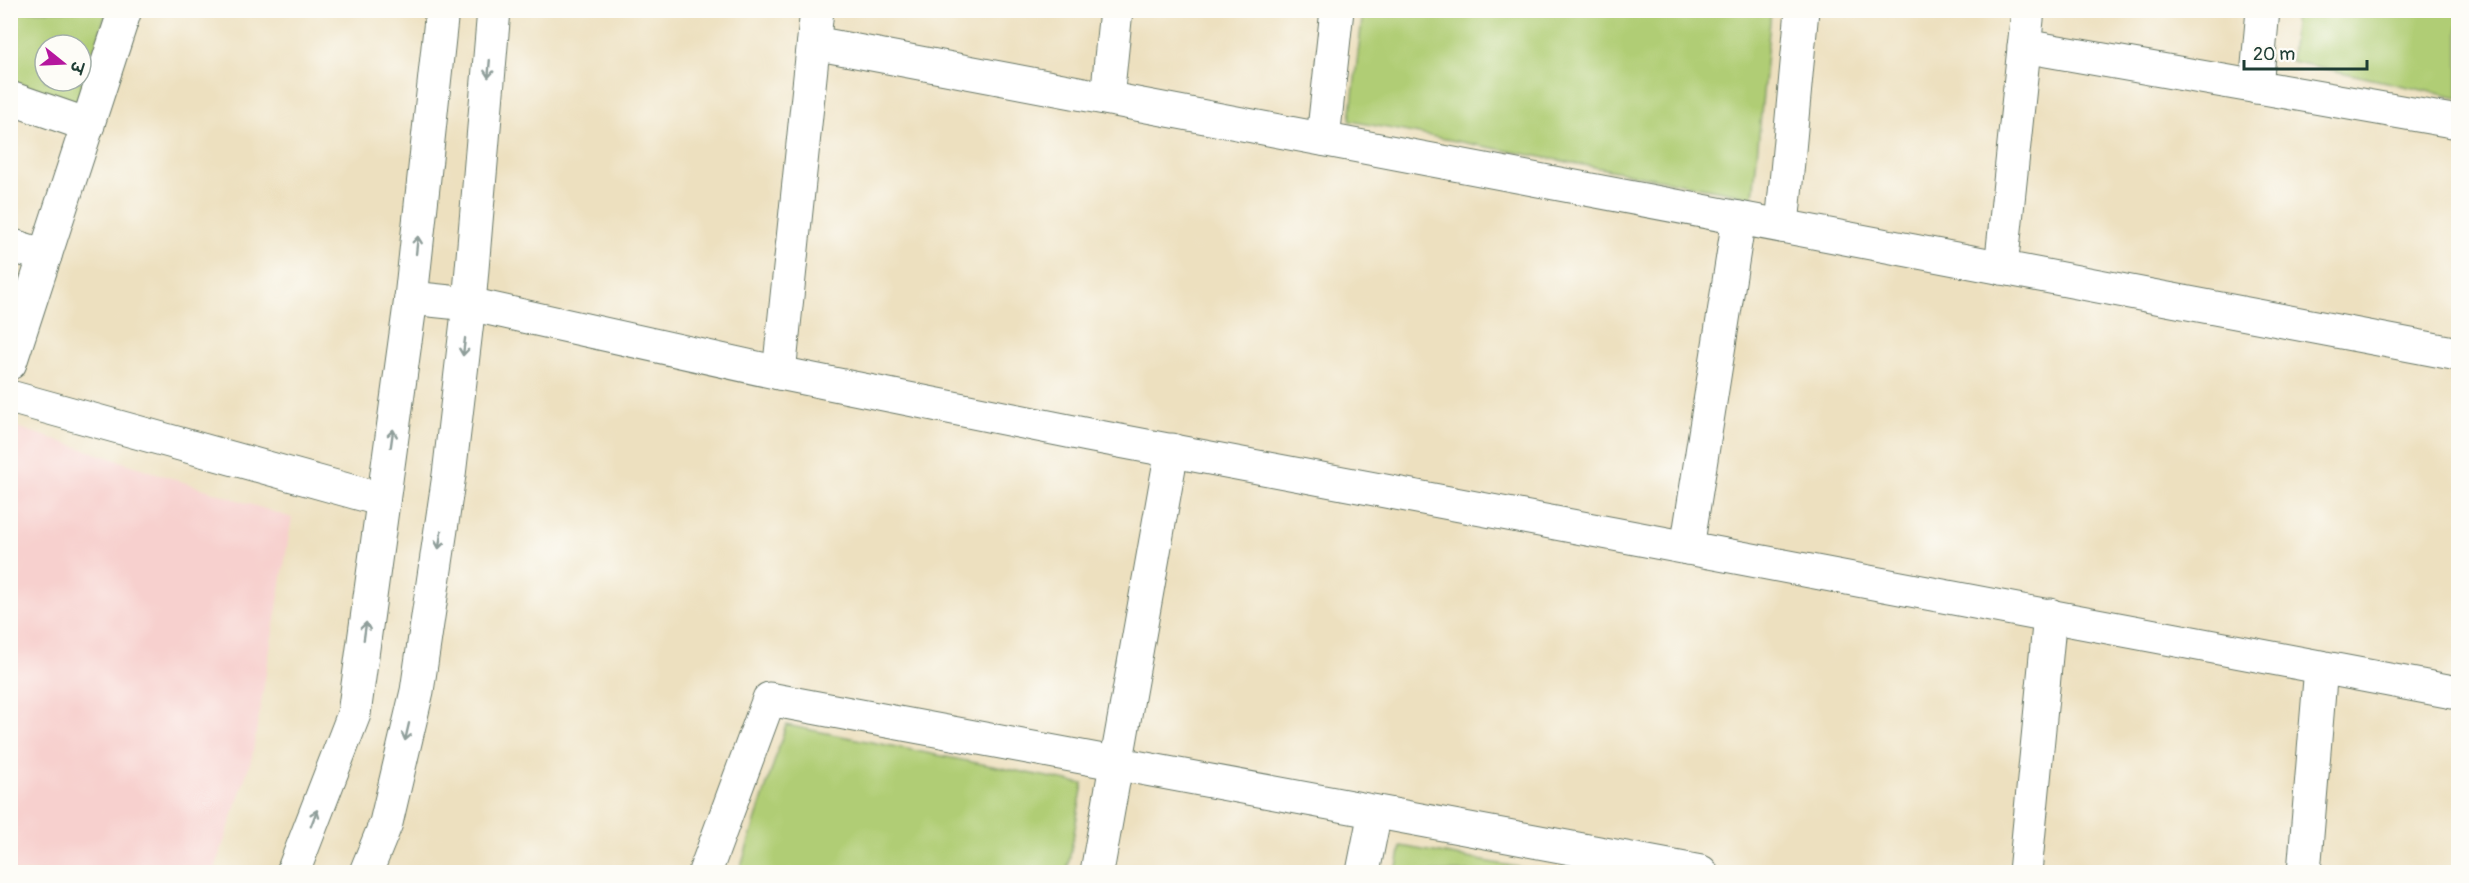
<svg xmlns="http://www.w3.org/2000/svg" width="2469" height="883" viewBox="0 0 2469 883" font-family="Pangolin,'Playpen Sans Deva',sans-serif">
<rect width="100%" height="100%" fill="#fdfcf7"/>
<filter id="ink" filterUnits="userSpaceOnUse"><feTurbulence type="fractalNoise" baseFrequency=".0167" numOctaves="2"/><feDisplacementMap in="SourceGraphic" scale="12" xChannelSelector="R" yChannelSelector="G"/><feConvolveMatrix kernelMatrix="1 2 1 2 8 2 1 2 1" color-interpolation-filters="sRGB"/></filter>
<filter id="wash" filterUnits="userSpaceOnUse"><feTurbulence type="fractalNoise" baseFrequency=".008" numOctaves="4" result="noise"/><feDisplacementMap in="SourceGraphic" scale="24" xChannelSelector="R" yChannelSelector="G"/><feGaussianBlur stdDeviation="1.35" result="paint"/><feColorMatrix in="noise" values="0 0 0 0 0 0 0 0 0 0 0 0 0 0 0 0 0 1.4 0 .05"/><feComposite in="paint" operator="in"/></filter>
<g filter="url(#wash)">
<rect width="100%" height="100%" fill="#ede0bf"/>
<polygon fill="#f7d0ce" points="11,425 292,518 252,757 214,872 11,872"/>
<g fill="#b0cd74" stroke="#688554" stroke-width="1.5" fill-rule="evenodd">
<path d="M 11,11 L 107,11 L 77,103 L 11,81 ZM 45,45 L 81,45 L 81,81 L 45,81 Z"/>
<polygon points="1363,11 1771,11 1753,197 1350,121"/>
<polygon points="2295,11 2458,11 2458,98 2291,61"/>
<polygon points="786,725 1083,784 1067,872 739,872"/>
<polygon points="1401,846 1544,872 1396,872"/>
</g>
</g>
<g filter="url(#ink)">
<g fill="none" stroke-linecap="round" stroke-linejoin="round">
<g stroke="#677665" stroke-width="35">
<g id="street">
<polyline points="814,43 2458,354"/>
<polyline points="2024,46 2458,122"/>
<polyline points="2256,87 2263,10"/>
<polyline points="10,98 88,125"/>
<polyline points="1107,98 1116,10"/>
<polyline points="1323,139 1337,10"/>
<polyline points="1782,226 1802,10"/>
<polyline points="10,245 45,256"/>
<polyline points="2001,268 2028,10"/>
<polyline points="10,363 125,10"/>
<polyline points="779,373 817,10"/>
<polyline points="10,397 383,500"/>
<polyline points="1687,548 1739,218"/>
<polyline points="705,872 769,699 1701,872"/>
<polyline points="1097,872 1172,450"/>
<polyline points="1363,872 1375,812"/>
<polyline points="2025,872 2050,615"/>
<polyline points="2304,872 2321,667"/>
</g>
</g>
<g stroke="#677665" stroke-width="35">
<g id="secondary">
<polyline points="411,298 469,304 779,373 1088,435 2458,693"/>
<polyline points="293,872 354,714 411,298 442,10"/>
<polyline points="366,872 386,823 417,691 449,475 469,304 494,10"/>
</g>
</g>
<use href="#street" stroke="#fff" stroke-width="33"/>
<use href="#secondary" stroke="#fff" stroke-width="33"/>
</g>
<defs><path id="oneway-shaft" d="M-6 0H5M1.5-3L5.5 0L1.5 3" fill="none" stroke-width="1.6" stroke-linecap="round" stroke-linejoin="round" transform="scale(1.5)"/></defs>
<g stroke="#8f9e9a">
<use href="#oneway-shaft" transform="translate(489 69) rotate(95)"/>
<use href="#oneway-shaft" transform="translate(417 245) rotate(-84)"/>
<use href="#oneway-shaft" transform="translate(464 347) rotate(97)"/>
<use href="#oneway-shaft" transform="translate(392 438) rotate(-82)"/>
<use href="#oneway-shaft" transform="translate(440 540) rotate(98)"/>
<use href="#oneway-shaft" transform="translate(365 631) rotate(-82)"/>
<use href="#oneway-shaft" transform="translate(407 732) rotate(103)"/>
<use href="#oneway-shaft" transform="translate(314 818) rotate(-69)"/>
</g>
</g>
<rect width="2469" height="883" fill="none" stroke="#fdfcf7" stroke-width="36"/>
<g transform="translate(63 63) rotate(108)"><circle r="28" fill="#fdfcf7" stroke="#a4b0a9" stroke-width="1.5"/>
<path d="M0-4.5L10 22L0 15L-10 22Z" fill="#b5179e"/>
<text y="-9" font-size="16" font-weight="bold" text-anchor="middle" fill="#1f3d34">उ</text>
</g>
<path d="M2244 60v9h123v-9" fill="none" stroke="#1f3d34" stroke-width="3"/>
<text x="2253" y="60" font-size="18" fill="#1f3d34" stroke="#fdfcf7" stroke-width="4.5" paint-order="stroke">20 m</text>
</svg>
